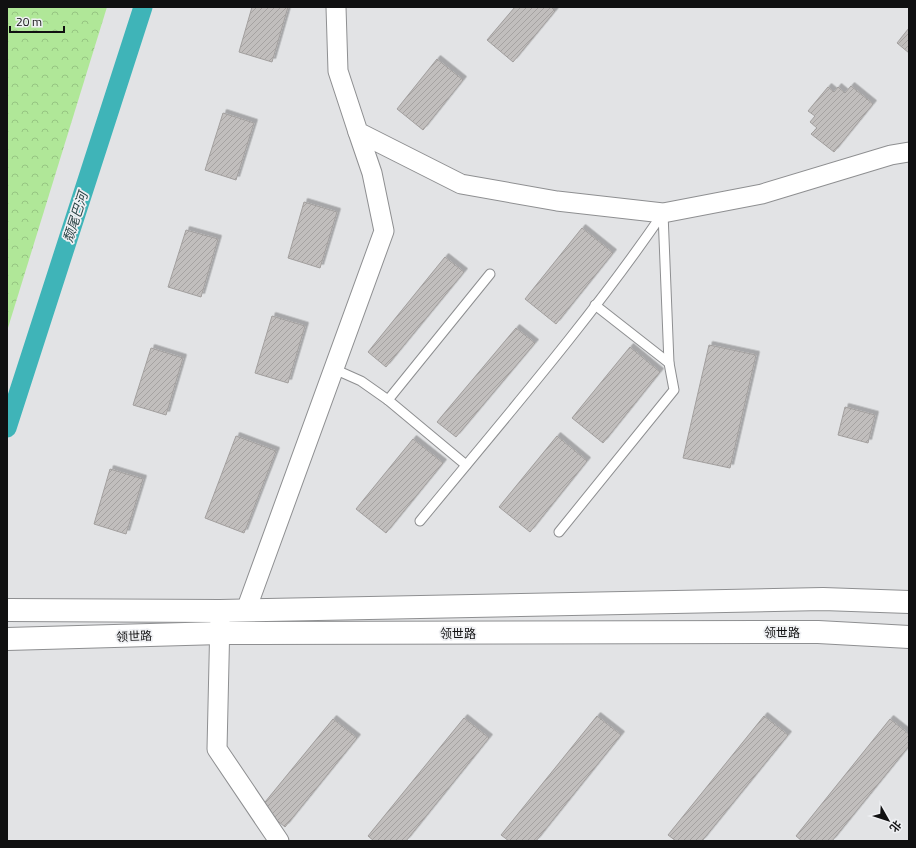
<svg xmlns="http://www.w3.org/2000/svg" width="916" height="848" viewBox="0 0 916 848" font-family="'Titillium Web','Noto Sans SC',sans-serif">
<defs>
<pattern id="park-crowns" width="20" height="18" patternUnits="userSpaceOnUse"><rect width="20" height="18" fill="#b0e798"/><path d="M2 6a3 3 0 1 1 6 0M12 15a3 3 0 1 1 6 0" fill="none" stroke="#96c582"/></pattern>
<pattern id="building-hatch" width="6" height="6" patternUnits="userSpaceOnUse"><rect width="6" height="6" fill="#c1bebd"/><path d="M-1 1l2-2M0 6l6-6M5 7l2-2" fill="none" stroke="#a5a2a1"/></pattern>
<filter id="shadow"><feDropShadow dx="3.5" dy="-3.5" stdDeviation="0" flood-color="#0004"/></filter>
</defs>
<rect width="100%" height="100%" fill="#e2e3e5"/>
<polygon fill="url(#park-crowns)" points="7,7 107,7 7,331"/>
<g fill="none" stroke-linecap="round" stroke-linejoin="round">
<polyline stroke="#3fb4b8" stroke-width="19" points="7,428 143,7"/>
</g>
<g fill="url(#building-hatch)" stroke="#a29f9e" filter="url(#shadow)">
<polygon points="252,7 288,7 272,62 239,52"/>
<polygon points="515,7 551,7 555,11 513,62 487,40"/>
<polygon points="909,28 909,53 897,43"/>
<polygon points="437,59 463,80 423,130 397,109"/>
<polygon points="851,86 873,104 834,152 811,134 817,128 810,122 815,116 808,111 828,87 834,92 838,87 845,93"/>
<polygon points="223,113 254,123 236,180 205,170"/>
<polygon points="304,202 337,212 320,268 288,258"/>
<polygon points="582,228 613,253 556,324 525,299"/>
<polygon points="186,230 218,239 201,297 168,287"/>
<polygon points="445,257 464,272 386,367 368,352"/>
<polygon points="272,316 305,326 288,383 255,373"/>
<polygon points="516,328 535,343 456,437 437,422"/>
<polygon points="709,345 756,355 730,468 683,458"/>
<polygon points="630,347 660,372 603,443 572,418"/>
<polygon points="151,348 183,358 166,415 133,405"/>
<polygon points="845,407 875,415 868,443 838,435"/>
<polygon points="236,436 276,451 244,533 205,518"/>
<polygon points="557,436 587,461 530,532 499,507"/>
<polygon points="413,439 443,463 386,533 356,509"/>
<polygon points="110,469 143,479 126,534 94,524"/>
<polygon points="597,716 621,735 536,841 509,841 501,835"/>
<polygon points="764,716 788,735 702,841 676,841 668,835"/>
<polygon points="464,718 489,738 406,841 374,841 368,836"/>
<polygon points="333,719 357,738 285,827 261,807"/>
<polygon points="890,719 909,734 909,746 832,841 802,841 796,836"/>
</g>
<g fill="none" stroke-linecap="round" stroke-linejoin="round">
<g stroke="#8e8f91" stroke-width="11">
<g id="service">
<polyline points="595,305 669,363"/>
<polyline points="334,369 361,381 388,400"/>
<polyline points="466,465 388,400 490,274"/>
<path d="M 420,521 C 503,420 590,320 663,213 L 669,363 L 674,390 L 559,532"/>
</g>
</g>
<g stroke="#8e8f91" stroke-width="21">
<g id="minor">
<polyline points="336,7 338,71 358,132 461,184 557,201 663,213 762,194 891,155 909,152"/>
<polyline points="246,610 384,231 372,173 358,132"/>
<polyline points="220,618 217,749 279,841"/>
</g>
</g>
<g stroke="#8e8f91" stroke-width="24">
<g id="tertiary">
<polyline points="7,610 220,611 823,599 909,602"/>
<polyline points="7,639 221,633 818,632 909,637"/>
</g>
</g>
<use href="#service" stroke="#fff" stroke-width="9"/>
<use href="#minor" stroke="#fff" stroke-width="19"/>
<use href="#tertiary" stroke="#fff" stroke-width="22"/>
</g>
<g text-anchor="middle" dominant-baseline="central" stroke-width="3.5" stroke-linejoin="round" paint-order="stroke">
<g font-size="12" fill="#101011" stroke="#eff0f3">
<text x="782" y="632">领世路</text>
<text x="458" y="633">领世路</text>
<text transform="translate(134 636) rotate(-2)">领世路</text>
</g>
<g font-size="13" font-style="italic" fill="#294344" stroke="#eff0f3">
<text transform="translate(75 217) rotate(-72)">颓尾巴河</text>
</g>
</g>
<rect width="916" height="848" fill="none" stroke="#101011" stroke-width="16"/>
<g transform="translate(888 820) rotate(129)" stroke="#eff0f3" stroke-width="3" paint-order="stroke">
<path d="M0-3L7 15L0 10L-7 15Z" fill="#101011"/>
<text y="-6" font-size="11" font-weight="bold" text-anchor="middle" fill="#101011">北</text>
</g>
<path d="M10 26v6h54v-6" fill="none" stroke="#101011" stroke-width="2"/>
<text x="16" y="26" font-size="12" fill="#101011" stroke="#eff0f3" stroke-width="3" paint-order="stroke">20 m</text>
</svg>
